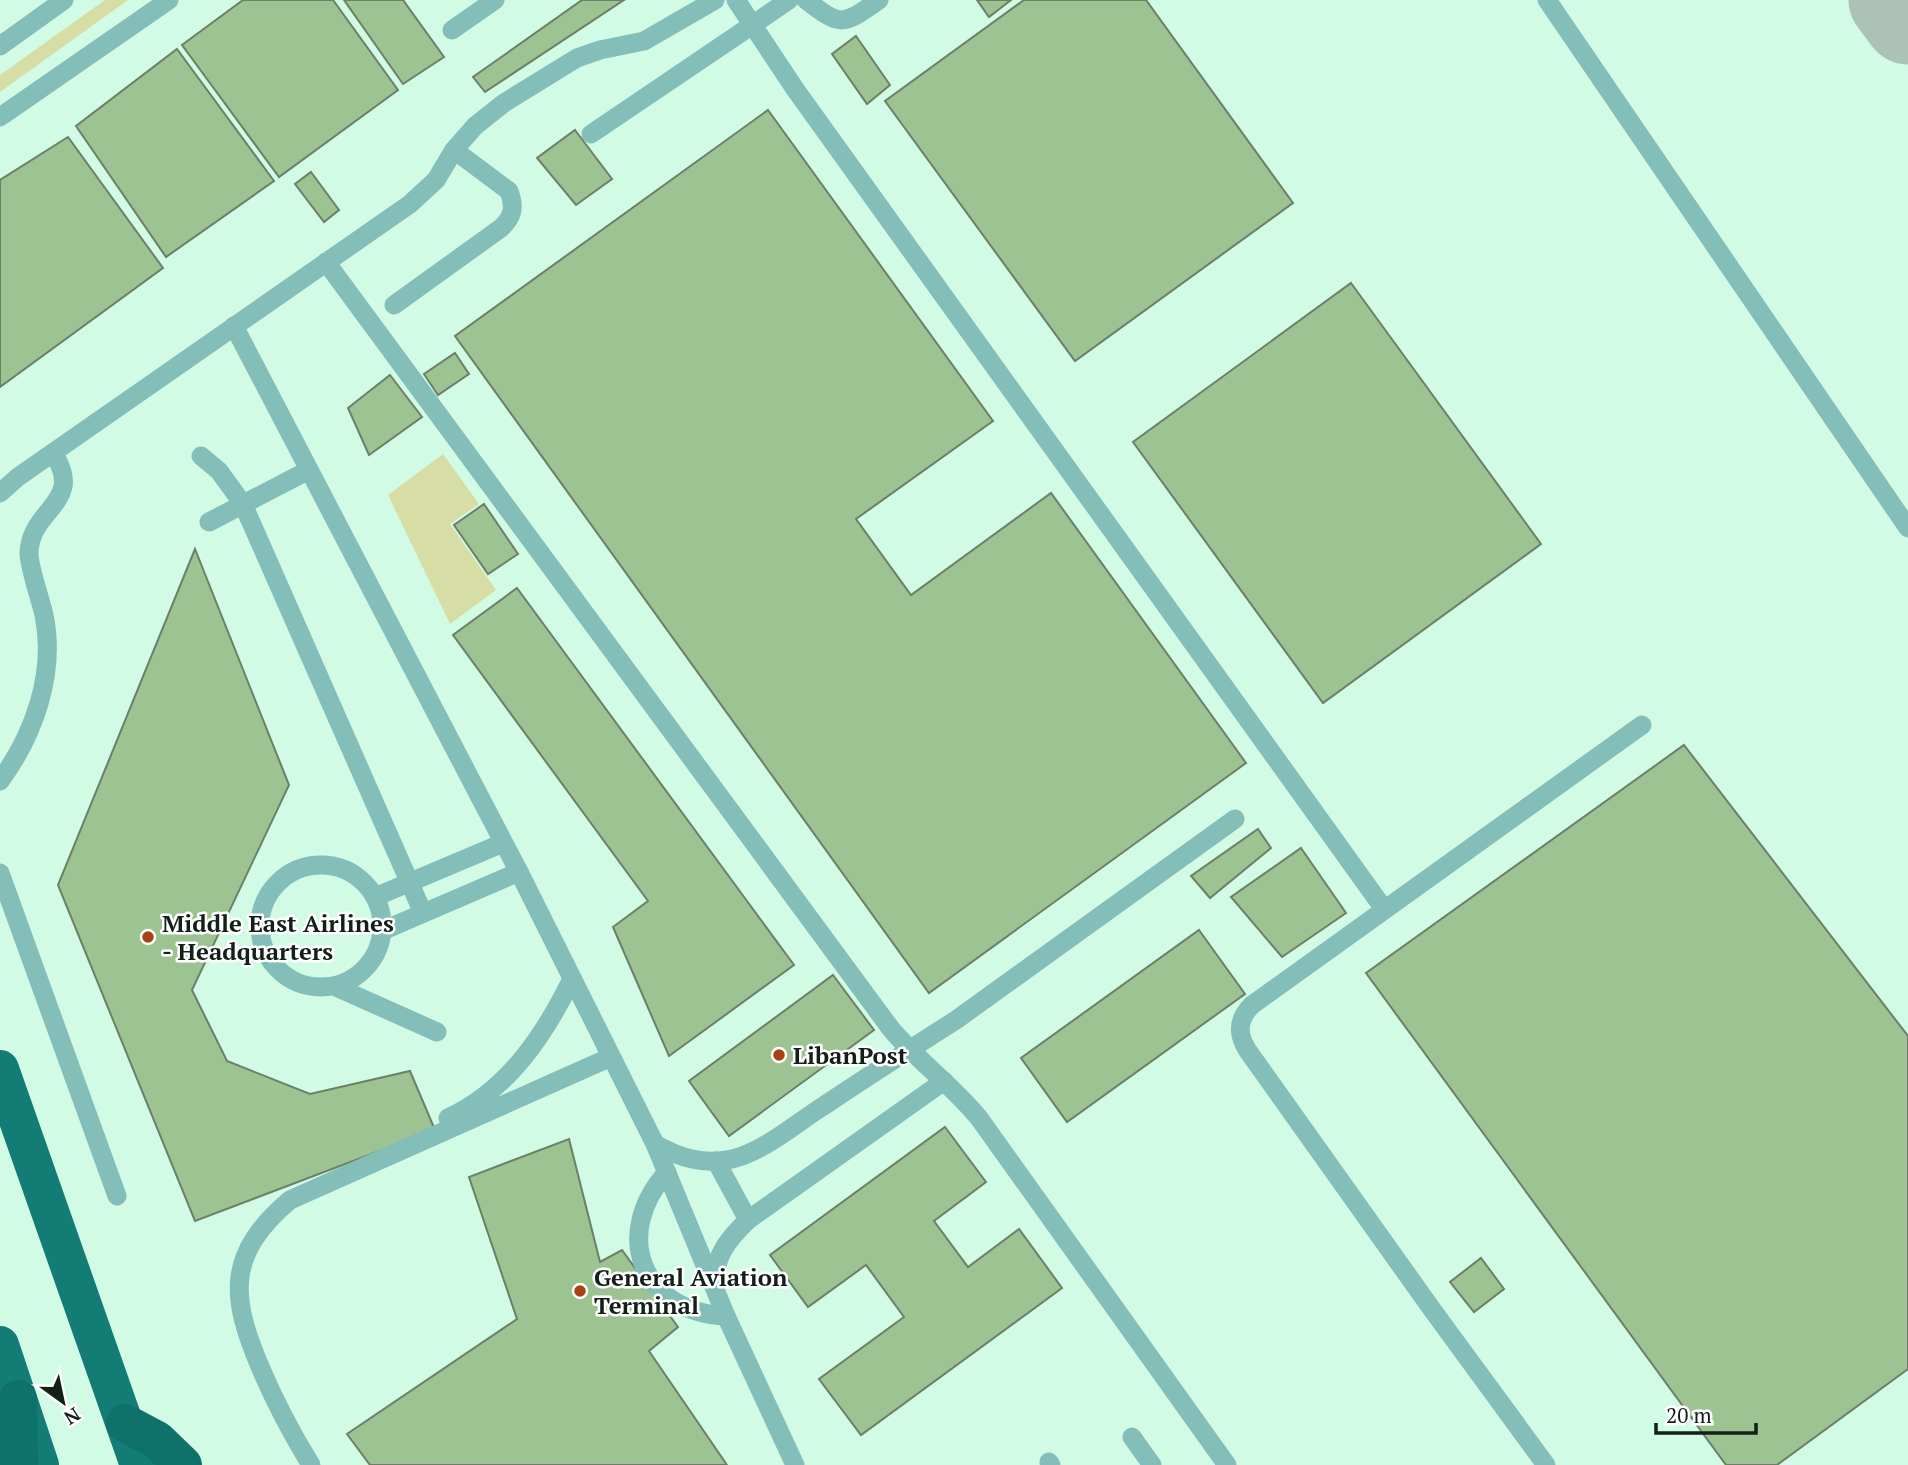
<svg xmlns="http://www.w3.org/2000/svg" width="1908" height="1465" viewBox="0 0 1908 1465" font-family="'PT Serif',serif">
<rect width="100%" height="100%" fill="#e5fff1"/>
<rect fill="#d2fbe6" x="0" y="0" width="1908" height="1465"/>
<g fill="#d6dea5">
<polygon points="105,0 128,0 0,92 0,75"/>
<polygon points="443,454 479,504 450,524 496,590 450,624 388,495"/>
</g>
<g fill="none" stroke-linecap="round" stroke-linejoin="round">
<polyline stroke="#acc2b6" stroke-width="89" points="1893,0 1908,20"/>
</g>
<g fill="#9ec392" stroke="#6d7f67" stroke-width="2">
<polygon points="243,0 333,0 398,90 279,177 182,45"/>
<polygon points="344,0 403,0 444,57 403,84"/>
<polygon points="582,0 624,0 485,92 473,77"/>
<polygon points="977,0 1011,0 989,17"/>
<polygon points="1024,0 1146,0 1293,203 1075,361 885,101"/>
<polygon points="856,36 890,85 867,104 832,54"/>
<polygon points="177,49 274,181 166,257 76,126"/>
<polygon points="768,110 993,421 856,519 911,595 1051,493 1246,763 929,993 455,336"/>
<polygon points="575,130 612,179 576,205 537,158"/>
<polygon points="68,137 163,268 0,387 0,180"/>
<polygon points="311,172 339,210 324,222 295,184"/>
<polygon points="1351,283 1541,544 1323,703 1133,442"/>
<polygon points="455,353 469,374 438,395 424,374"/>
<polygon points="390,375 422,417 369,455 348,408"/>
<polygon points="484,504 518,554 488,574 454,525"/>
<polygon points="195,549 289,785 192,990 227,1061 310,1094 410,1071 435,1130 195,1221 58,885"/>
<polygon points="517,588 794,965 669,1056 613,927 648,901 453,635"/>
<polygon points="1684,745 1908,1036 1908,1369 1777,1465 1726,1465 1366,973"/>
<polygon points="1258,829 1271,848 1210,898 1191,876"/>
<polygon points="1301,848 1346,913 1282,957 1231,897"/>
<polygon points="1199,930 1245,994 1067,1122 1021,1058"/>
<polygon points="833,975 874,1030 729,1136 689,1081"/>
<polygon points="945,1127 986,1182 934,1221 968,1267 1019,1229 1062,1288 861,1435 819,1379 904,1317 866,1265 808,1307 770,1255"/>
<polygon points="569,1139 600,1262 622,1250 678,1327 649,1351 727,1465 370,1465 347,1434 517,1319 469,1177"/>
<polygon points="1481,1258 1504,1289 1474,1312 1450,1282"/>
</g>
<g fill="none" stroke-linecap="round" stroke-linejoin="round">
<g stroke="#83beb8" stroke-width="19">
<polyline points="736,0 795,89 1384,909"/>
<path d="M 806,0 C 842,28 843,25 879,0"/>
<polyline points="1547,0 1908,528"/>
<polyline points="452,30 495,0"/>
<polyline points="0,46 64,0"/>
<polyline points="0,117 169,0"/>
<polyline points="591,134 789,0"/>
<path d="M 326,262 L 891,1029 C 918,1061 952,1085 979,1118 L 1227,1465"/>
<path d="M 394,305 L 501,228 C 513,217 515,207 509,191 L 454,150"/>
<polyline points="234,326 519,872 655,1144 726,1316 795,1465"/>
<polyline points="201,456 219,471 243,504 423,913"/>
<polyline points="0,493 18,477 410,204 436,180 454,150 475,126 504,103 577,58 600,50 644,41 715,0"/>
<polyline points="209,522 309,470"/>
<path d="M 0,781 C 34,735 56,673 44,615 C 41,601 28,564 29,552 C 31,508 86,502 53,453"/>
<circle cx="321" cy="926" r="61"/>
<polyline points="0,873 117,1196"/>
<polyline points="375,897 503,843"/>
<polyline points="382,931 519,872"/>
<polyline points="334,986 437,1032"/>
<path d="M 448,1118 C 507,1091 544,1036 572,979"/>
<path d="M 655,1144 C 680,1158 703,1165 732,1159 C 765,1151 796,1123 825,1105 C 868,1076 912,1048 956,1020 L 1235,819"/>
<polyline points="716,1161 748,1220"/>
<path d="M 667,1172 C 611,1235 642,1312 726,1316"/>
<path d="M 716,1284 C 713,1257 729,1238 748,1220 L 944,1081"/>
<polyline points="1132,1437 1152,1465"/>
<polyline points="1049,1462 1051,1465"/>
<path d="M 311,1465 C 292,1434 275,1402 261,1369 C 230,1297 226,1254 290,1200 L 611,1057"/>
<path d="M 1546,1465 L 1431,1308 L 1248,1051 C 1237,1034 1237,1020 1252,1005 L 1642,725"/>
</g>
<g stroke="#127c75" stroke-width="38">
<polyline points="0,1069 139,1465"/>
<polyline points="0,1345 40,1465"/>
</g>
<g stroke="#0e716a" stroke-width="38">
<polyline points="18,1399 19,1465"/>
<polyline points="125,1423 157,1440 183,1465"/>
</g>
</g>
<g fill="#a74216" stroke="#fff" stroke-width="2.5">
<circle cx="148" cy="937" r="7"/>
<circle cx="779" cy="1055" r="7"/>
<circle cx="580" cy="1291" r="7"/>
</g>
<g text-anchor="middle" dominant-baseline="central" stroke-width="5" stroke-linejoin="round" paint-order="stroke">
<g font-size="24" font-weight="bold" fill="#131f19" stroke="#fff" text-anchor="start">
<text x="162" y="923">Middle East Airlines<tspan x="162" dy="28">- Headquarters</tspan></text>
<text x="793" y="1055">LibanPost</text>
<text x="594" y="1277">General Aviation<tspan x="594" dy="28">Terminal</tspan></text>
</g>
</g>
<g transform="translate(63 1402) rotate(147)" stroke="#ffffff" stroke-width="5" paint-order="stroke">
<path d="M0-5L12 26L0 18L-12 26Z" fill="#131f19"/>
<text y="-10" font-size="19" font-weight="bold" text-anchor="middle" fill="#131f19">N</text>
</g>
<path d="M1656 1423v10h100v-10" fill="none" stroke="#131f19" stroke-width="3.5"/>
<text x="1666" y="1423" font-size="21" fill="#131f19" stroke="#ffffff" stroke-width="5" paint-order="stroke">20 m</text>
</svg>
